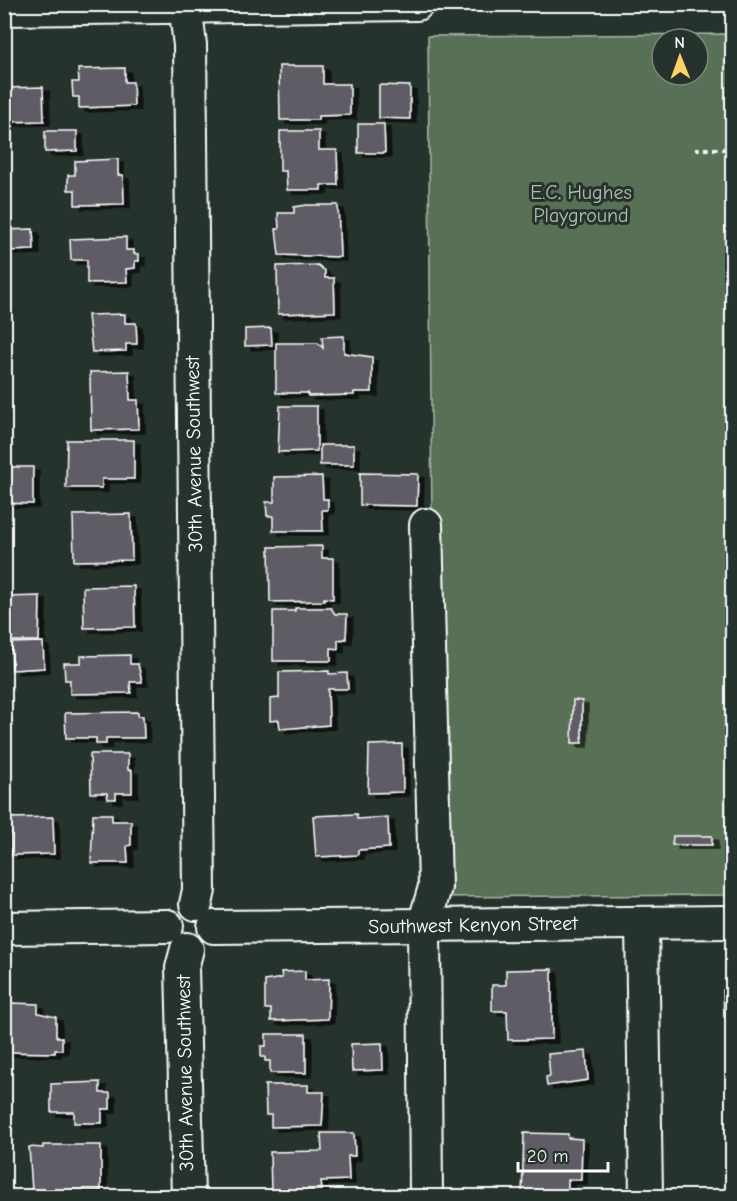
<svg xmlns="http://www.w3.org/2000/svg" width="737" height="1201" viewBox="0 0 737 1201" font-family="'Comic Neue',sans-serif">
<defs>
<filter id="shadow"><feDropShadow dx="6" dy="4" stdDeviation="0" flood-color="#0009"/></filter>
</defs>
<rect width="100%" height="100%" fill="#26332d"/>
<filter id="ink" filterUnits="userSpaceOnUse"><feTurbulence type="fractalNoise" baseFrequency=".0167" numOctaves="2"/><feDisplacementMap in="SourceGraphic" scale="12" xChannelSelector="R" yChannelSelector="G"/><feConvolveMatrix kernelMatrix="1 2 1 2 8 2 1 2 1" color-interpolation-filters="sRGB"/></filter>
<g filter="url(#ink)">
<path fill="#587055" stroke="#acb8aa" stroke-width="1.5" fill-rule="evenodd" d="M 732,34 L 732,895 L 435,897 L 428,36 ZM 662,39 L 698,39 L 698,75 L 662,75 Z"/>
<g fill="#5f5c66" stroke="#fff" stroke-width="1.5" filter="url(#shadow)">
<polygon points="279,66 323,66 323,84 350,84 350,115 318,116 318,120 280,120"/>
<polygon points="125,68 125,82 133,82 134,106 79,108 79,97 73,97 72,82 79,82 78,69"/>
<polygon points="379,85 410,86 410,119 379,118"/>
<polygon points="43,87 44,121 4,122 4,88"/>
<polygon points="358,124 384,124 385,153 358,153"/>
<polygon points="45,131 77,131 77,151 45,152"/>
<polygon points="280,131 319,131 319,150 337,150 338,185 321,185 321,190 287,190 286,171 280,171"/>
<polygon points="118,159 118,175 123,175 124,204 75,205 75,190 68,190 68,175 75,175 75,161"/>
<polygon points="307,205 338,205 340,257 279,255 276,229 279,229 278,213 294,213 294,207"/>
<polygon points="33,229 34,250 4,251 4,230"/>
<polygon points="126,237 126,250 134,250 134,254 139,254 139,261 135,261 135,268 126,269 127,282 87,283 87,260 71,260 70,239"/>
<polygon points="318,265 325,271 325,278 334,278 335,312 278,314 277,266"/>
<polygon points="125,314 125,323 136,323 137,344 126,344 126,351 92,352 88,315"/>
<polygon points="271,328 272,345 245,346 245,329"/>
<polygon points="344,336 344,353 372,357 372,392 354,392 354,395 308,396 308,393 276,393 276,343 318,343 323,348 322,337"/>
<polygon points="129,371 130,400 138,400 139,429 91,430 90,372"/>
<polygon points="280,406 317,406 317,451 278,452"/>
<polygon points="67,440 134,440 134,479 102,479 102,488 66,488"/>
<rect x="320" y="445" width="34" height="20"/>
<polygon points="4,467 33,467 33,504 4,503"/>
<polygon points="360,473 418,474 417,506 360,505"/>
<polygon points="322,476 323,499 328,499 328,510 322,510 323,531 273,531 273,516 267,516 266,502 274,502 274,477"/>
<polygon points="131,514 132,560 74,561 73,515"/>
<polygon points="322,546 322,558 333,558 333,599 324,598 324,601 270,602 269,547"/>
<polygon points="134,586 135,627 84,628 83,587"/>
<polygon points="40,596 39,641 7,641 6,597"/>
<polygon points="295,608 331,608 335,614 347,614 346,639 338,640 338,649 331,648 331,661 273,661 273,611 295,611"/>
<polygon points="43,642 44,668 12,670 11,643"/>
<polygon points="130,655 130,664 138,664 142,682 130,682 131,693 70,694 70,680 65,680 64,663 81,663 81,656"/>
<polygon points="329,671 329,674 347,673 348,689 328,689 329,725 280,729 279,720 270,721 270,699 279,698 279,672"/>
<polygon points="573,700 582,701 582,743 572,743"/>
<polygon points="138,712 138,716 143,716 144,738 106,738 106,744 96,744 96,738 66,738 65,713"/>
<polygon points="402,744 403,792 368,793 369,745"/>
<polygon points="90,754 128,754 128,770 132,770 132,793 116,793 116,799 108,799 107,793 91,793"/>
<polygon points="93,814 112,814 112,821 131,821 131,845 127,846 128,863 91,863"/>
<polygon points="357,814 357,819 388,817 389,848 358,850 358,855 316,857 313,816"/>
<polygon points="53,817 54,854 11,855 10,818"/>
<polygon points="673,836 712,836 712,845 672,845"/>
<polygon points="552,969 552,1039 508,1040 507,1011 492,1011 492,985 506,985 506,970"/>
<polygon points="305,971 305,980 329,979 328,1019 271,1021 271,1009 265,1009 265,981 282,978 281,972"/>
<polygon points="723,990 732,990 732,1034 732,1017 724,1017"/>
<polygon points="11,1003 38,1004 38,1013 56,1017 56,1037 62,1037 62,1050 55,1050 55,1053 4,1052 4,1012 11,1013"/>
<polygon points="266,1034 306,1034 306,1073 270,1073 270,1061 265,1061 265,1057 261,1057 261,1046 266,1046"/>
<polygon points="382,1043 383,1070 352,1071 351,1044"/>
<polygon points="729,1050 732,1050 732,1117 730,1117"/>
<polygon points="586,1051 588,1080 547,1086 546,1077 550,1076 548,1054"/>
<polygon points="100,1082 100,1093 110,1093 110,1109 102,1109 102,1123 74,1123 74,1112 51,1112 51,1084"/>
<polygon points="265,1085 308,1085 308,1092 324,1092 322,1126 271,1127 271,1115 266,1115"/>
<polygon points="321,1133 354,1133 355,1156 348,1156 349,1180 321,1181 322,1190 271,1192 270,1152 322,1151"/>
<polygon points="524,1133 568,1134 568,1138 582,1139 581,1180 568,1180 568,1196 522,1196"/>
<polygon points="43,1145 101,1145 101,1191 32,1191 29,1147 43,1148"/>
</g>
<g fill="none" stroke-linecap="round" stroke-linejoin="round">
<g stroke="#fff" stroke-width="36">
<g id="minor">
<polyline points="185,4 190,45 199,890 196,904"/>
<polyline points="4,9 417,4"/>
<polyline points="426,525 435,887 424,925 426,1196"/>
<polyline points="642,923 646,1196"/>
<polyline points="214,927 732,922"/>
<polyline points="4,928 167,926"/>
<polyline points="187,949 182,968 188,1196"/>
</g>
</g>
<polyline stroke="#fff" stroke-width="4" stroke-dasharray="4.5 4.5" stroke-linecap="butt" points="695,149 732,149"/>
<use href="#minor" stroke="#26332d" stroke-width="32"/>
</g>
</g>
<g text-anchor="middle" dominant-baseline="central" stroke-width="6" stroke-linejoin="round" paint-order="stroke">
<g font-size="20" fill="#b4bfb2" stroke="#26332d">
<text x="581" y="192">E.C. Hughes<tspan x="581" dy="23">Playground</tspan></text>
</g>
<g font-size="20" fill="#fff" stroke="#26332d">
<text transform="translate(194 454) rotate(-91)">30th Avenue Southwest</text>
<text transform="translate(473 925) rotate(-1)">Southwest Kenyon Street</text>
<text transform="translate(185 1073) rotate(-91)">30th Avenue Southwest</text>
</g>
</g>
<rect width="737" height="1201" fill="none" stroke="#26332d" stroke-width="24"/>
<rect x="12" y="12" width="713" height="1177" fill="none" stroke="#fff" stroke-width="2" filter="url(#ink)"/>
<g transform="translate(680 57) rotate(359)"><circle r="28" fill="#26332d" stroke="#7d8581" stroke-width="1.5"/>
<path d="M0-4.5L10 22L0 15L-10 22Z" fill="#ffd166"/>
<text y="-9" font-size="16" font-weight="bold" text-anchor="middle" fill="#ffffff">N</text>
</g>
<path d="M518 1162v9h90v-9" fill="none" stroke="#ffffff" stroke-width="3"/>
<text x="527" y="1162" font-size="18" fill="#ffffff" stroke="#26332d" stroke-width="4.5" paint-order="stroke">20 m</text>
</svg>
